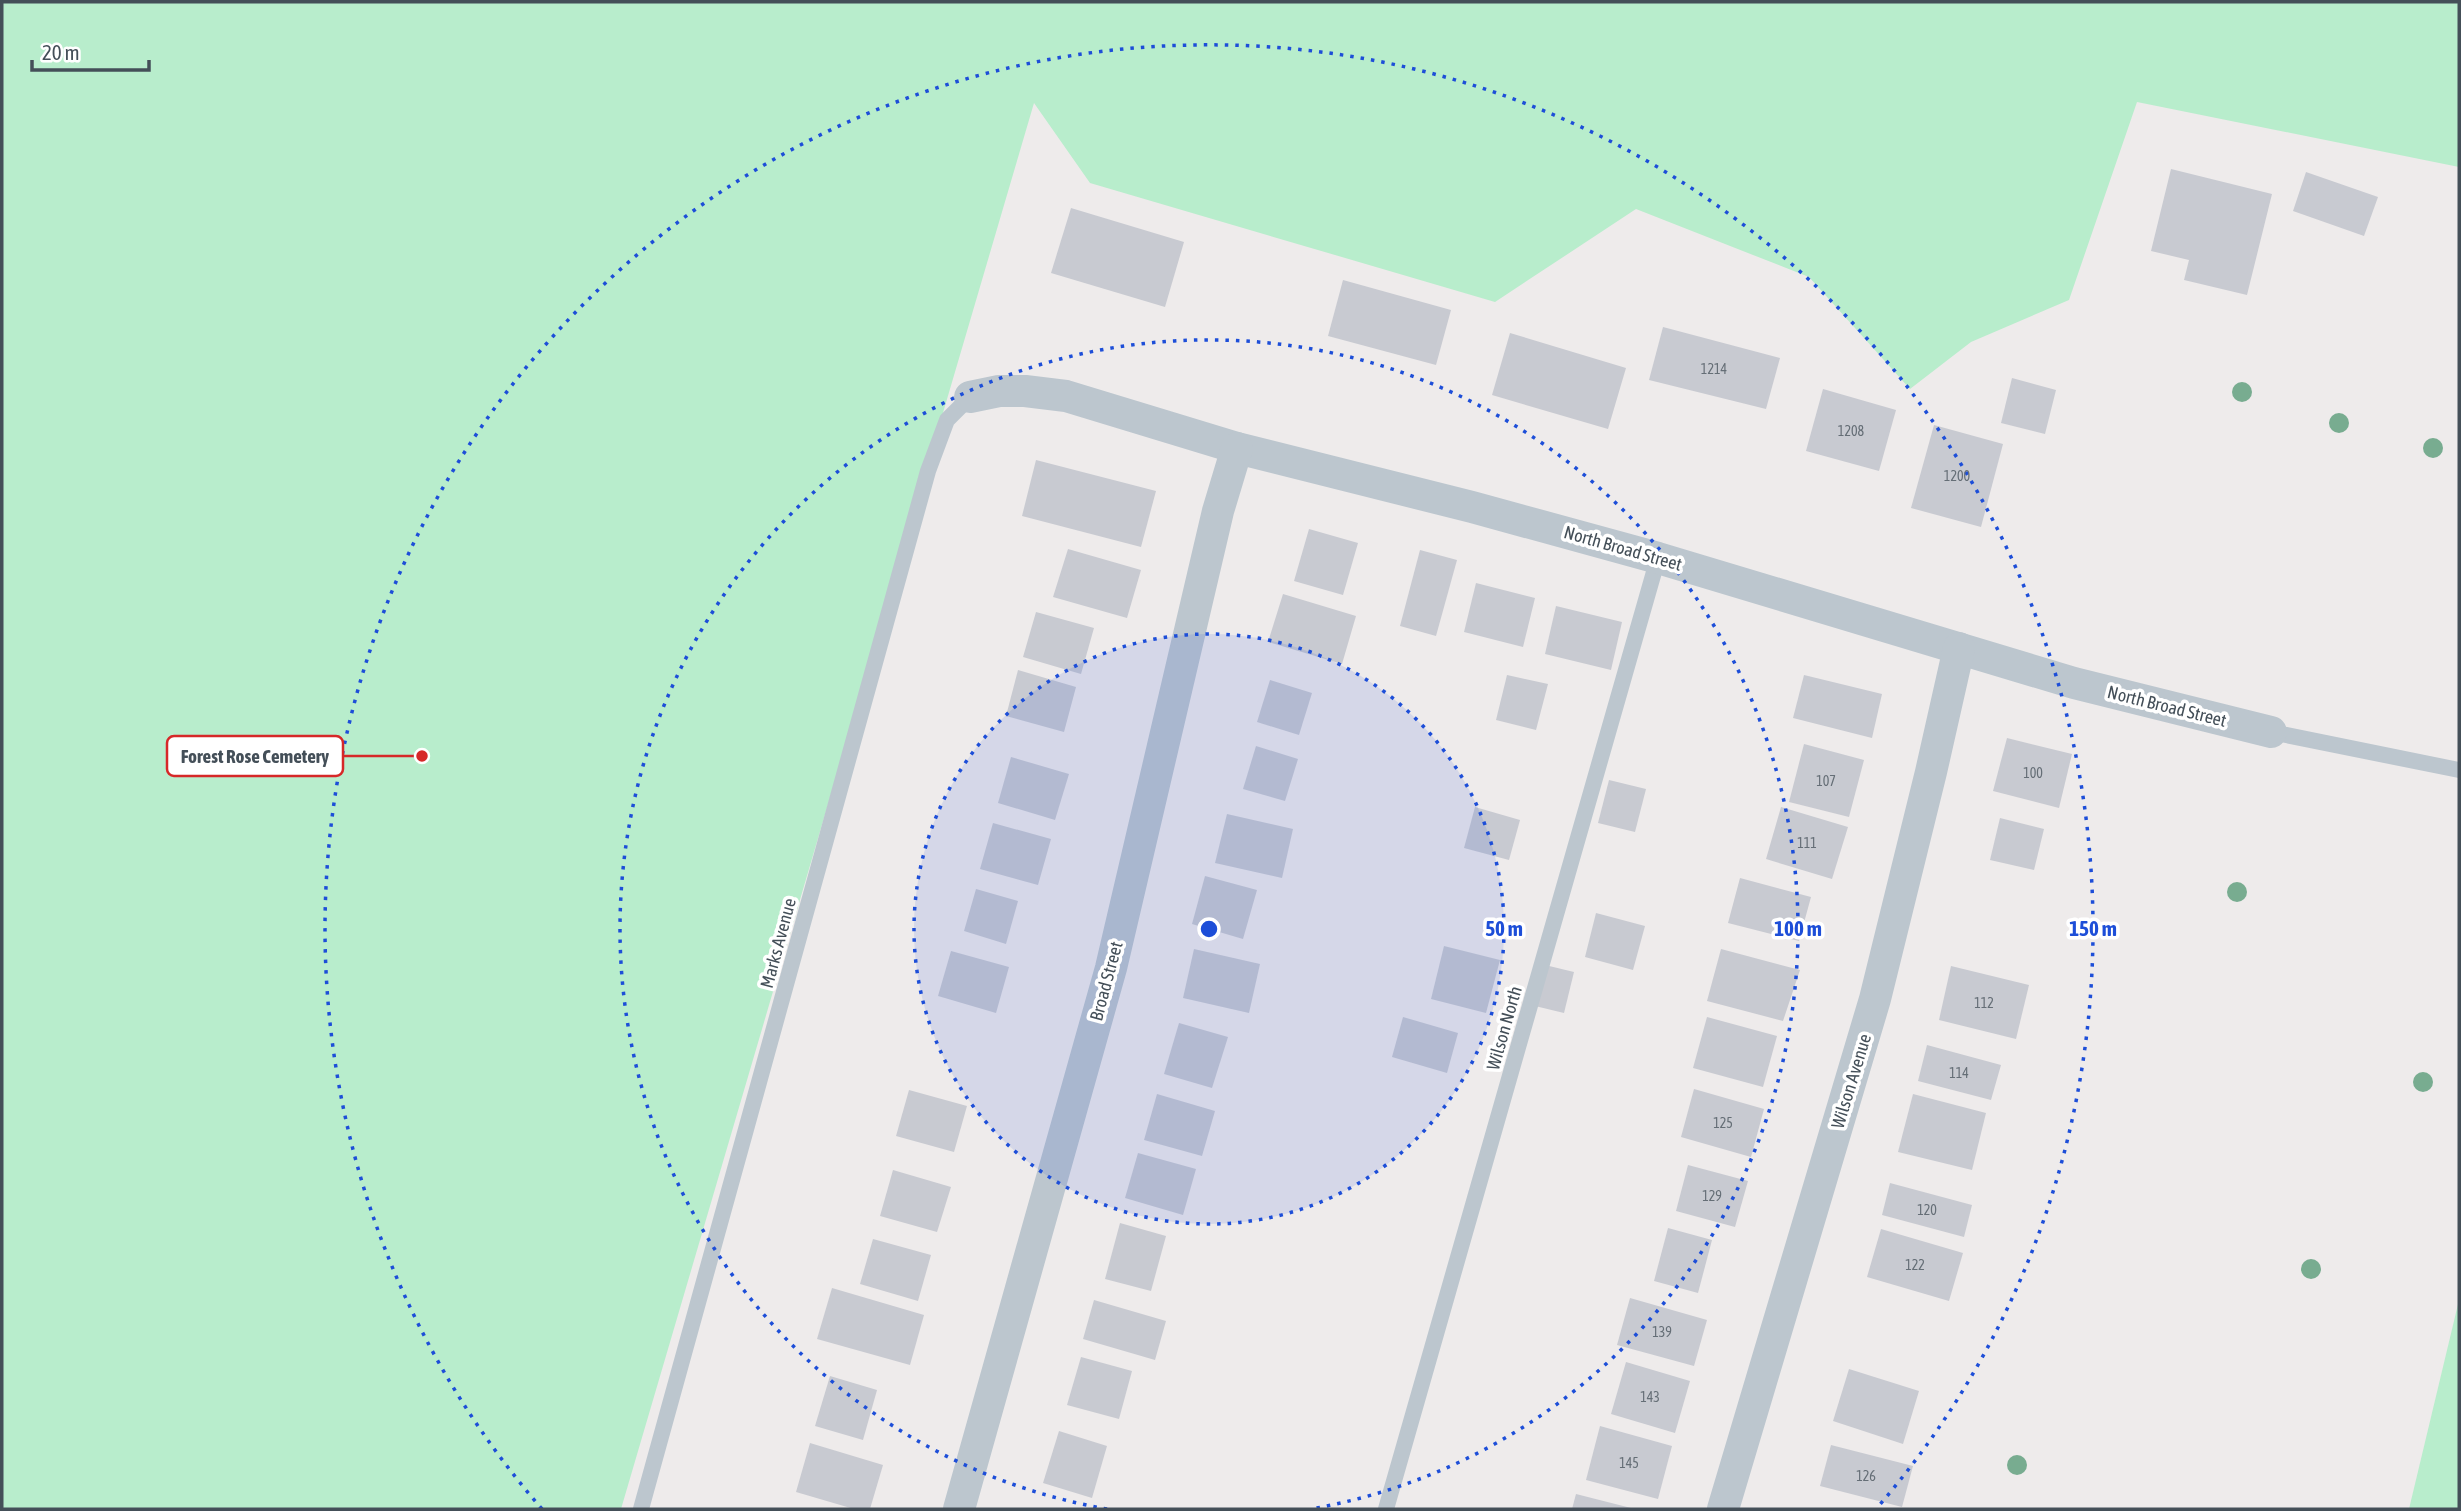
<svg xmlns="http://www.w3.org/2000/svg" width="2461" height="1511" viewBox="0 0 2461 1511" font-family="'Asap Condensed',sans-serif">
<rect width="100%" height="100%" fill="#eeebeb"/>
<g fill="#b8edcc">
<polygon points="2,2 2459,2 2459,167 2137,102 2069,300 1971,342 1910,389 1809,277 1636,209 1495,302 1090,183 1034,103 621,1509 2,1509"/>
<polygon points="2459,1300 2459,1509 2409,1509"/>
</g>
<g fill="#c8cad1">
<polygon points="2171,169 2272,194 2247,295 2184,280 2189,260 2151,251"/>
<polygon points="2306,172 2378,197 2364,236 2293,211"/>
<polygon points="1071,208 1184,242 1165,307 1051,273"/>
<polygon points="1343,280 1451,310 1436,365 1328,336"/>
<polygon points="1663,327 1780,358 1766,409 1649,380"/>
<polygon points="1510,333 1626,368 1608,429 1492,395"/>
<polygon points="2012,378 2056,390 2045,434 2001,423"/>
<polygon points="1823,389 1896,410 1879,471 1806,451"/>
<polygon points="1934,425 2003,444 1981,527 1911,508"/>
<polygon points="1036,460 1156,491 1141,547 1022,516"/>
<polygon points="1309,529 1358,543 1343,595 1294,581"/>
<polygon points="1068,549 1141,570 1127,618 1053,597"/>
<polygon points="1420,550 1457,560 1436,636 1400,626"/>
<polygon points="1476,583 1535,598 1523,647 1464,632"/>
<polygon points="1283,594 1356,616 1342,664 1268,642"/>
<polygon points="1556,606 1622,622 1611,670 1545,654"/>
<polygon points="1036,612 1094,628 1081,674 1023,657"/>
<polygon points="1018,670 1076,687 1064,732 1006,716"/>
<polygon points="1507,675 1548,684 1536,730 1496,720"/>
<polygon points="1804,675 1882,694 1872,738 1793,718"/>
<polygon points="1270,680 1312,693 1299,735 1257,722"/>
<polygon points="2007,738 2072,754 2059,808 1993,791"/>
<polygon points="1804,744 1864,760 1849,817 1789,802"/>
<polygon points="1256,746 1298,759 1285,801 1243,789"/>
<polygon points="1011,757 1069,774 1055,820 998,803"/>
<polygon points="1609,780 1646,789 1635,832 1598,823"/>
<polygon points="1475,807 1520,820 1509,860 1464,848"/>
<polygon points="1781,807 1848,827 1832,879 1766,859"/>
<polygon points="1227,814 1293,829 1282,878 1215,863"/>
<polygon points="2000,818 2044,829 2034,870 1990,860"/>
<polygon points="993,823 1051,839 1038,885 980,869"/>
<polygon points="1205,876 1257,890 1243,939 1192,924"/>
<polygon points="1740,878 1811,897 1799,941 1728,923"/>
<polygon points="976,889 1018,901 1006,944 964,931"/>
<polygon points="1596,913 1645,926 1633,970 1585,957"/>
<polygon points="1444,946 1500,960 1486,1013 1431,999"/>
<polygon points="1194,949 1260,964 1249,1013 1183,998"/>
<polygon points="1721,949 1800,970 1783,1021 1707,1001"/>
<polygon points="951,951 1009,967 996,1013 938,996"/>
<polygon points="1545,965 1574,972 1564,1013 1535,1006"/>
<polygon points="1951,966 2029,985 2016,1039 1939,1020"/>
<polygon points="1403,1017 1458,1033 1447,1073 1392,1057"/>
<polygon points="1707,1017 1777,1036 1763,1087 1693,1068"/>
<polygon points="1179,1023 1228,1037 1212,1088 1164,1074"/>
<polygon points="1927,1045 2001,1065 1991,1100 1918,1081"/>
<polygon points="1694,1089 1764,1109 1751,1157 1681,1137"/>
<polygon points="909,1090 967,1106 954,1152 896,1136"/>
<polygon points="1157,1094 1215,1111 1202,1156 1144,1140"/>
<polygon points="1913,1094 1986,1113 1972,1170 1898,1152"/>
<polygon points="1138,1153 1196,1169 1183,1215 1125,1198"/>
<polygon points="1688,1165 1748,1181 1735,1227 1676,1211"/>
<polygon points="893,1170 951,1187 937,1232 880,1216"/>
<polygon points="1890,1183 1972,1205 1964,1237 1882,1215"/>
<polygon points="1120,1223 1166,1236 1151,1291 1105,1279"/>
<polygon points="1668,1228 1712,1240 1698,1293 1654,1281"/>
<polygon points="1881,1229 1963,1253 1949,1301 1867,1277"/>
<polygon points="873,1239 931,1255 918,1301 860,1284"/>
<polygon points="832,1288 924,1315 910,1365 817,1339"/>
<polygon points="1630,1298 1707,1320 1694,1366 1617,1345"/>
<polygon points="1094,1300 1166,1321 1155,1360 1083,1339"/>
<polygon points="1081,1357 1132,1371 1119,1419 1067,1405"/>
<polygon points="1626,1362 1690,1381 1675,1433 1611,1414"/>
<polygon points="1849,1369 1919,1391 1903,1444 1833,1421"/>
<polygon points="830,1376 877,1390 863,1440 815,1426"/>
<polygon points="1600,1426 1672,1446 1658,1499 1586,1480"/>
<polygon points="1059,1431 1107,1446 1092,1498 1043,1483"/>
<polygon points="810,1443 883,1465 870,1509 854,1509 796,1492"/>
<polygon points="1831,1445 1913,1466 1902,1507 1820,1486"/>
<polygon points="1576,1494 1631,1508 1631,1509 1572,1509"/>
</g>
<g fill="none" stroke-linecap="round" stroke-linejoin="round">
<g stroke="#bcc6ce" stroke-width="16">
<polyline points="2271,732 2459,770"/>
<polyline points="641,1509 928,471 947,420 970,397"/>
<polyline points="1386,1509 1658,558"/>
</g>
<g stroke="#bcc6ce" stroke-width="32">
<polyline points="970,397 999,391 1025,391 1066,396 1237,448 1472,507 1658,558 2074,683 2271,732"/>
<polyline points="959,1509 1111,968 1218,511 1237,448"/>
<polyline points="1723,1509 1875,999 1931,772 1959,648"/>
</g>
</g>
<g fill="#78ac90">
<circle cx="2242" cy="392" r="10"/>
<circle cx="2339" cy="423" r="10"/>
<circle cx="2433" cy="448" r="10"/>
<circle cx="2237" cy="892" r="10"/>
<circle cx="2423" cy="1082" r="10"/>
<circle cx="2311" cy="1269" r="10"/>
<circle cx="2017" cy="1465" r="10"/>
</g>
<circle cx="1209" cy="929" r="295" fill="#1d4ed8" fill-opacity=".12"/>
<g fill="none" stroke="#1d4ed8" stroke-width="3.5" stroke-dasharray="3.5 7">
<circle cx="1209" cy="929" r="295"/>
<path d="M1107 1509A589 589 0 1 1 1311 1509"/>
<path d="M542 1509A884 884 0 1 1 1876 1509"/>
</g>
<g text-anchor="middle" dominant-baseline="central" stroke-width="7" stroke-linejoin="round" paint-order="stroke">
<g font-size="14" fill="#656e76">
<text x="1714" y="369">1214</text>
<text x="1851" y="431">1208</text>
<text x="1957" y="476">1200</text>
<text x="2033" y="773">100</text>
<text x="1826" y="781">107</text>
<text x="1807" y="843">111</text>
<text x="1984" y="1003">112</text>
<text x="1959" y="1073">114</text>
<text x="1723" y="1123">125</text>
<text x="1712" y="1196">129</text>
<text x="1927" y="1210">120</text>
<text x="1915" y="1265">122</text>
<text x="1662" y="1332">139</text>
<text x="1650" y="1397">143</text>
<text x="1629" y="1463">145</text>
<text x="1866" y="1476">126</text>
</g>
<g font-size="18" fill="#444f58" stroke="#fff">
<text transform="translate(1623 548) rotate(16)">North Broad Street</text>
<text transform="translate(2167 706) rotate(14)">North Broad Street</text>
<text transform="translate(778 943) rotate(-75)">Marks Avenue</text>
<text transform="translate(1106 981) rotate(-75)">Broad Street</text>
<text transform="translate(1504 1028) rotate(-74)">Wilson North</text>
<text transform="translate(1851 1081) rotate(-73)">Wilson Avenue</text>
</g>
</g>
<circle cx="1209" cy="929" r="10" fill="#1d4ed8" stroke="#fff" stroke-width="3.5"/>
<g font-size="21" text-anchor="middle" font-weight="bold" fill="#1d4ed8" stroke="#fff" stroke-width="7" stroke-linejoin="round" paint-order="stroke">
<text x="1504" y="936">50 m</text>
<text x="1798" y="936">100 m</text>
<text x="2093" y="936">150 m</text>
</g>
<path fill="none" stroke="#d62828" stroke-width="2.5" d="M422 756L343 756"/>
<circle fill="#d62828" stroke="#fff" stroke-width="2.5" cx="422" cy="756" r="7"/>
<rect fill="#fff" stroke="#d62828" stroke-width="2.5" x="167" y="736" width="176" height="40" rx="7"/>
<g font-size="19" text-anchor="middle" font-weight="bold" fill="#444f58">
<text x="255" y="763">Forest Rose Cemetery</text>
</g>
<rect width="2461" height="1511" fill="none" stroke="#444f58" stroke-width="7"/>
<path d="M32 60v10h117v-10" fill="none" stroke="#444f58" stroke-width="3.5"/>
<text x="42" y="60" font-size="21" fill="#444f58" stroke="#ffffff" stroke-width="5" paint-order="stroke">20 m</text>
</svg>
